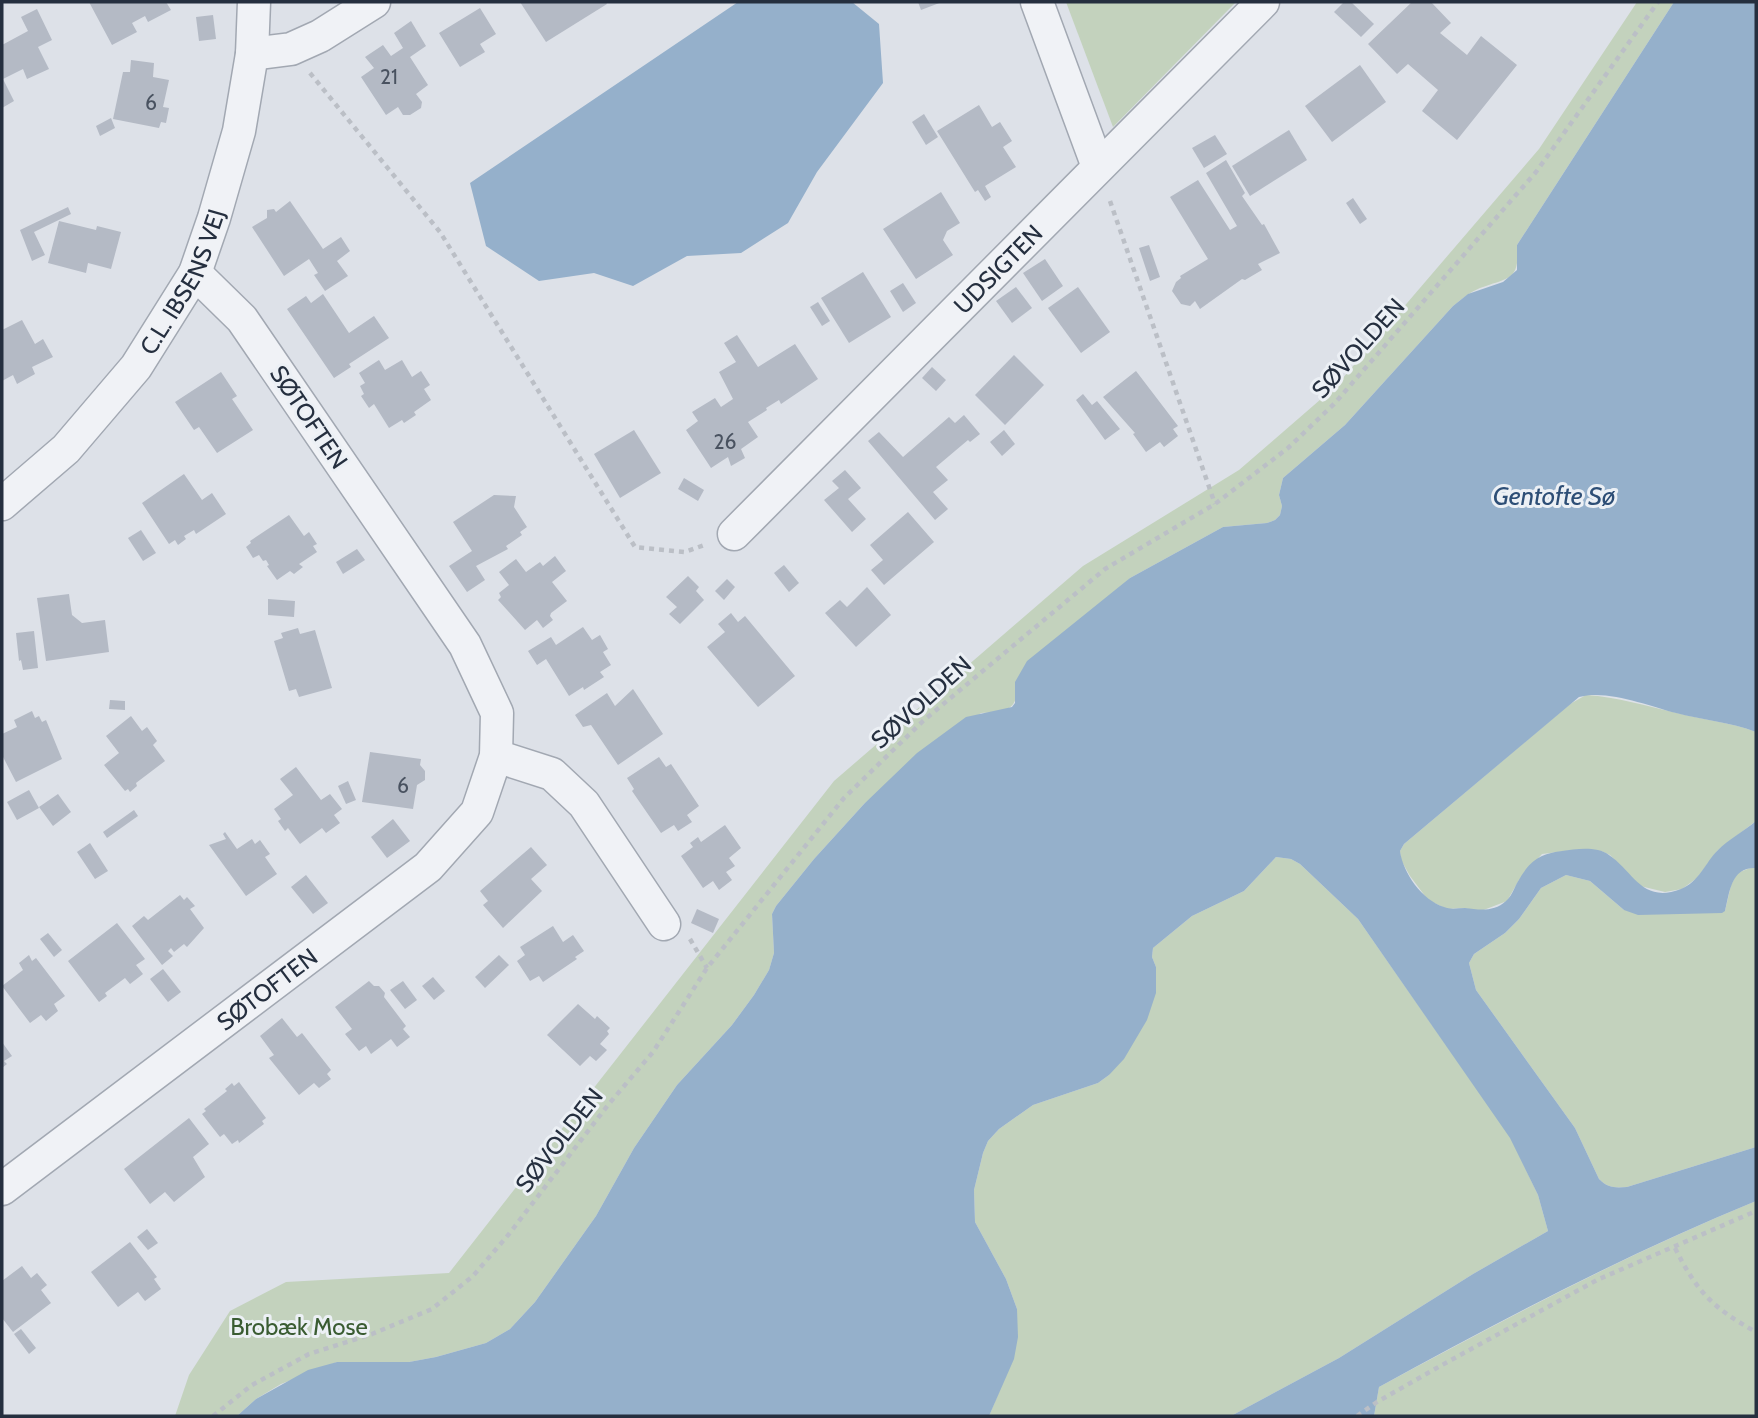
<svg xmlns="http://www.w3.org/2000/svg" width="1758" height="1418" viewBox="0 0 1758 1418" font-family="Cabin,sans-serif">
<rect width="100%" height="100%" fill="#dde1e8"/>
<g fill="#c3d2bd">
<polygon points="1066,2 1236,2 1113,127"/>
<path d="M 1637,2 L 1674,2 L 1517,245 C 1520,281 1509,277 1480,288 C 1470,292 1462,299 1453,306 L 1345,425 L 1283,478 L 1279,495 L 1282,506 L 1280,515 L 1275,520 L 1267,523 L 1223,527 L 1130,578 L 1016,695 C 1015,713 996,712 981,713 L 864,804 L 814,859 L 776,906 L 772,914 L 774,953 L 769,970 L 754,995 L 732,1025 L 677,1085 L 634,1148 L 596,1216 L 535,1302 L 510,1329 L 486,1343 L 436,1357 L 409,1362 L 337,1362 L 281,1384 L 256,1399 L 237,1416 L 175,1416 L 189,1375 L 230,1311 L 286,1282 L 449,1273 L 834,781 L 1083,566 L 1239,470 L 1336,386 L 1539,149 Z"/>
<path d="M 1586,695 C 1618,697 1646,706 1677,713 C 1704,720 1730,722 1756,732 L 1756,821 L 1718,850 L 1697,878 L 1682,889 L 1665,892 L 1640,886 L 1610,855 L 1601,851 L 1583,849 L 1542,854 L 1519,880 L 1507,901 L 1481,911 L 1463,908 L 1447,909 L 1428,900 L 1410,876 L 1401,860 L 1400,851 L 1404,844 L 1570,704 Z"/>
<polygon points="1276,857 1291,859 1300,864 1358,919 1511,1138 1538,1195 1548,1231 1473,1274 1339,1358 1231,1416 989,1416 1001,1387 1017,1309 1006,1279 975,1222 974,1190 983,1153 988,1141 999,1129 1033,1105 1098,1083 1109,1075 1156,967 1152,957 1153,948 1192,916 1244,891"/>
<path d="M 1753,867 L 1756,868 L 1756,1147 L 1627,1187 C 1615,1188 1608,1188 1599,1179 L 1575,1128 L 1476,990 L 1469,963 L 1474,954 L 1505,933 L 1519,919 L 1541,888 L 1566,875 L 1590,881 L 1624,910 L 1725,911 L 1731,885 L 1737,873 Z"/>
<path d="M 1756,1201 L 1756,1416 L 1374,1416 L 1379,1387 C 1502,1321 1626,1254 1756,1201 Z"/>
</g>
<g fill="#95b0cb">
<polygon points="738,2 852,2 879,24 883,83 817,172 788,223 741,253 687,256 633,286 594,273 539,281 486,246 470,183"/>
<path d="M 1674,2 L 1756,2 L 1756,732 C 1730,722 1703,720 1676,713 C 1649,706 1607,689 1579,697 L 1404,844 L 1400,851 C 1403,873 1422,900 1444,907 C 1451,910 1458,908 1465,908 C 1480,910 1494,912 1506,901 C 1511,897 1514,889 1517,883 C 1529,862 1538,854 1562,851 C 1576,849 1597,846 1609,855 C 1634,872 1642,904 1681,889 C 1699,882 1705,863 1718,850 C 1729,839 1744,831 1756,821 L 1756,868 C 1731,867 1730,891 1725,911 L 1722,913 L 1638,915 L 1624,910 L 1590,881 L 1566,875 L 1541,888 L 1519,919 L 1505,933 L 1474,954 L 1469,963 L 1476,990 L 1575,1128 L 1599,1179 C 1608,1188 1615,1188 1627,1187 L 1756,1147 L 1756,1201 C 1626,1254 1502,1320 1379,1387 L 1374,1416 L 1231,1416 L 1339,1358 L 1473,1274 L 1548,1231 L 1538,1195 L 1510,1138 L 1358,919 L 1300,864 L 1291,859 L 1276,857 L 1244,891 L 1192,916 L 1153,948 L 1152,957 L 1156,967 L 1156,993 L 1147,1020 L 1124,1059 L 1109,1075 L 1098,1083 L 1033,1105 L 999,1129 L 988,1141 L 983,1153 L 974,1190 L 975,1222 L 1006,1279 L 1017,1309 L 1018,1337 L 1014,1359 L 989,1416 L 237,1416 L 256,1399 L 308,1370 L 337,1362 L 409,1362 L 436,1357 L 486,1343 L 510,1329 L 535,1302 L 596,1216 L 634,1148 L 677,1085 L 732,1025 L 754,995 L 769,970 L 774,953 L 772,914 L 776,906 L 814,859 L 864,804 L 917,753 L 966,717 L 1012,707 L 1015,703 L 1015,682 L 1027,661 L 1130,578 L 1223,527 L 1267,523 L 1275,520 L 1280,515 L 1282,506 L 1279,495 L 1283,478 L 1345,425 L 1453,306 L 1468,294 L 1503,282 L 1517,270 L 1517,245 Z"/>
</g>
<g fill="#b4bac5">
<polygon points="89,2 166,2 171,10 148,22 145,16 132,23 137,32 112,45"/>
<polygon points="520,2 606,2 607,4 546,42"/>
<polygon points="918,2 942,2 921,10"/>
<polygon points="1344,2 1351,2 1374,24 1361,37 1334,12"/>
<polygon points="1412,2 1431,2 1451,23 1440,33 1467,55 1481,36 1517,65 1457,140 1422,111 1438,90 1408,64 1397,74 1368,44"/>
<polygon points="480,8 496,34 480,44 485,52 460,67 439,33"/>
<polygon points="37,9 52,40 38,47 49,69 27,79 23,69 3,79 14,101 2,108 2,45 28,31 21,17"/>
<polygon points="213,15 216,39 199,41 196,17"/>
<polygon points="411,21 426,46 410,57 428,85 416,94 422,102 421,108 410,115 403,115 398,107 386,115 361,77 374,68 365,57 383,45 391,56 403,48 394,33"/>
<polygon points="131,60 154,63 153,77 169,80 163,107 169,108 166,123 161,122 159,128 113,119 123,72 130,72"/>
<polygon points="1360,65 1386,102 1332,142 1305,106"/>
<polygon points="979,105 992,127 1000,122 1012,141 1003,147 1016,167 985,186 991,197 985,201 978,190 975,192 937,131"/>
<polygon points="924,114 938,137 926,145 912,122"/>
<polygon points="111,118 115,128 100,136 96,126"/>
<polygon points="1289,130 1307,160 1250,196 1232,166"/>
<polygon points="1215,135 1227,154 1204,168 1192,148"/>
<polygon points="1226,160 1245,193 1242,196 1262,225 1264,224 1280,253 1258,264 1262,270 1245,280 1242,279 1200,309 1195,301 1190,306 1181,304 1172,291 1176,282 1181,278 1180,276 1208,259 1170,197 1198,180 1230,230 1237,226 1206,173"/>
<polygon points="941,192 960,223 947,231 943,240 953,255 916,279 883,229"/>
<polygon points="1353,198 1367,219 1360,224 1346,203"/>
<polygon points="290,201 323,249 341,237 350,251 337,261 348,276 325,291 314,275 318,273 309,259 284,276 252,227 267,218 267,210 274,209 276,212"/>
<polygon points="68,207 71,214 34,232 45,255 32,261 20,230"/>
<polygon points="59,221 96,230 97,226 121,232 111,269 88,263 86,273 48,263"/>
<polygon points="1149,245 1160,277 1150,281 1139,248"/>
<polygon points="1045,259 1063,286 1042,301 1023,273"/>
<polygon points="863,272 891,317 849,343 821,298"/>
<polygon points="903,283 916,303 903,312 890,291"/>
<polygon points="1016,287 1032,308 1012,323 996,301"/>
<polygon points="1078,287 1110,332 1081,353 1048,308"/>
<polygon points="323,294 349,333 374,316 389,338 349,364 351,367 334,378 287,309 306,296 311,303"/>
<polygon points="818,302 830,321 822,326 810,307"/>
<polygon points="22,320 35,344 43,339 53,357 32,367 35,374 17,384 13,375 2,381 2,330"/>
<polygon points="737,335 758,367 795,344 818,379 781,404 779,400 766,408 767,410 748,422 758,437 741,449 745,458 731,466 728,457 711,468 686,430 698,421 692,412 715,398 721,407 733,399 719,372 736,362 724,343"/>
<polygon points="1014,355 1044,385 1005,425 975,395"/>
<polygon points="379,360 385,370 402,360 412,377 421,371 430,385 424,389 431,400 414,412 416,415 404,423 402,420 389,428 374,404 369,408 361,396 364,394 360,386 365,383 359,373"/>
<polygon points="932,367 946,380 936,391 922,378"/>
<polygon points="1136,371 1178,426 1173,429 1178,436 1164,447 1160,442 1146,452 1133,434 1135,433 1103,397"/>
<polygon points="221,372 237,396 232,399 253,430 217,453 199,427 194,430 175,402"/>
<polygon points="1083,394 1092,405 1097,401 1120,429 1105,440 1076,400"/>
<polygon points="964,415 980,434 970,442 968,440 936,467 948,480 933,492 948,509 935,520 868,441 879,432 903,457 949,417 955,423"/>
<polygon points="634,430 661,473 620,498 594,454"/>
<polygon points="1004,430 1015,444 1002,456 990,442"/>
<polygon points="845,470 861,488 848,499 866,519 852,532 824,500 839,488 832,481"/>
<polygon points="184,474 202,500 212,493 226,514 196,534 194,530 184,536 186,539 178,545 175,540 169,544 142,503"/>
<polygon points="684,478 704,490 698,501 678,489"/>
<polygon points="494,495 516,496 514,507 527,527 520,532 522,535 506,546 508,549 476,566 485,580 467,592 449,566 472,551 453,522"/>
<polygon points="908,512 934,542 884,585 871,570 883,560 870,545"/>
<polygon points="289,515 304,536 309,532 317,544 313,546 317,552 299,564 303,567 294,574 290,571 277,580 267,566 269,565 266,560 263,561 259,555 253,558 246,547 251,543 250,541"/>
<polygon points="141,530 156,553 143,561 128,538"/>
<polygon points="357,549 365,560 343,574 336,562"/>
<polygon points="555,556 566,571 552,582 567,601 551,613 550,616 553,620 543,628 537,620 525,630 498,600 501,597 499,593 509,585 499,572 516,559 526,572 540,562 543,566"/>
<polygon points="784,565 799,583 789,592 774,573"/>
<polygon points="688,576 699,587 696,591 704,600 680,624 669,614 677,607 666,597"/>
<polygon points="727,579 735,587 724,600 715,591"/>
<polygon points="867,587 891,615 856,647 825,613 840,600 847,607"/>
<polygon points="69,594 72,615 82,623 105,620 109,652 46,661 37,598"/>
<polygon points="268,599 295,601 294,617 268,615"/>
<polygon points="731,613 738,622 745,616 795,676 758,707 707,647 725,632 718,624"/>
<polygon points="583,627 592,640 600,635 608,649 603,652 611,665 600,672 604,677 584,690 583,687 569,696 546,659 537,665 528,651 551,637 556,645"/>
<polygon points="298,628 300,634 315,630 332,688 299,697 296,689 289,691 274,641 283,638 281,633"/>
<polygon points="34,631 38,668 23,670 21,660 19,661 16,633"/>
<polygon points="633,689 663,734 618,765 591,725 583,727 575,715 607,693 615,706"/>
<polygon points="110,700 125,701 125,710 109,709"/>
<polygon points="32,711 35,718 39,716 42,722 46,720 62,759 16,782 2,755 2,734 17,727 14,720"/>
<polygon points="131,716 142,731 147,727 157,741 153,745 165,761 136,783 137,786 130,792 128,789 125,791 104,765 119,753 106,736"/>
<polygon points="370,752 421,759 420,765 425,771 425,780 417,785 413,809 362,802"/>
<polygon points="659,757 666,767 671,764 699,806 687,815 692,822 678,831 674,825 661,833 632,791 634,789 627,778"/>
<polygon points="296,767 321,800 330,794 342,809 334,815 340,823 326,833 322,828 300,844 288,828 285,831 278,821 281,819 274,809 293,795 280,779"/>
<polygon points="348,781 356,800 346,804 338,786"/>
<polygon points="29,790 39,808 17,820 7,802"/>
<polygon points="58,794 71,812 53,826 39,807"/>
<polygon points="134,810 138,816 107,838 103,832"/>
<polygon points="393,819 410,841 387,858 371,837"/>
<polygon points="725,825 741,848 729,858 735,866 726,872 732,880 719,890 713,881 703,888 681,856 693,847 690,843 698,837 701,842"/>
<polygon points="225,832 237,849 252,839 255,844 260,840 270,854 265,857 277,874 246,896 209,845 226,839 223,834"/>
<polygon points="90,843 108,871 95,879 77,852"/>
<polygon points="531,847 547,865 531,879 542,891 503,928 483,905 488,901 480,891"/>
<polygon points="306,875 328,903 313,914 291,887"/>
<polygon points="180,895 184,900 187,897 195,906 190,909 204,928 187,947 184,944 174,952 171,948 168,951 173,956 162,965 132,926 144,916 148,920"/>
<polygon points="697,909 719,919 713,933 691,923"/>
<polygon points="117,923 145,959 136,965 143,974 130,984 125,978 105,993 107,996 99,1002 68,961"/>
<polygon points="553,926 563,942 573,935 584,951 575,957 577,959 543,982 539,976 530,981 517,961 525,955 520,947"/>
<polygon points="48,933 62,950 54,957 40,939"/>
<polygon points="29,955 32,961 36,958 65,996 54,1004 58,1011 46,1021 41,1015 30,1023 2,986 23,970 19,963"/>
<polygon points="499,955 509,965 485,988 475,977"/>
<polygon points="163,969 181,992 168,1002 150,979"/>
<polygon points="433,977 445,991 434,1000 422,986"/>
<polygon points="369,981 374,986 379,986 385,993 384,997 406,1026 403,1029 410,1037 397,1047 391,1039 371,1054 366,1046 359,1051 345,1034 352,1029 335,1007"/>
<polygon points="403,981 417,1000 405,1009 390,990"/>
<polygon points="578,1004 595,1019 597,1016 610,1028 607,1031 609,1034 600,1044 607,1050 596,1061 590,1056 580,1066 547,1035"/>
<polygon points="282,1018 297,1037 302,1033 331,1070 327,1074 331,1079 319,1088 314,1083 299,1095 269,1058 274,1055 260,1036"/>
<polygon points="2,1042 12,1056 4,1061 7,1064 2,1068"/>
<polygon points="239,1082 266,1118 262,1121 264,1124 239,1143 238,1140 232,1144 224,1134 220,1137 202,1114 206,1111 204,1109 227,1091 225,1089 232,1083 234,1086"/>
<polygon points="189,1118 209,1144 193,1157 205,1177 174,1202 165,1192 150,1204 124,1169"/>
<polygon points="147,1229 158,1243 148,1250 137,1237"/>
<polygon points="130,1242 157,1277 154,1279 161,1289 145,1301 138,1292 118,1307 91,1272"/>
<polygon points="22,1266 31,1278 37,1273 47,1285 41,1290 51,1303 13,1332 2,1318 2,1281"/>
<polygon points="21,1329 36,1348 29,1354 14,1334"/>
</g>
<g fill="none" stroke-linecap="round" stroke-linejoin="round">
<g stroke="#a2a8b2" stroke-width="35">
<g id="minor">
<polyline points="1037,2 1098,167"/>
<polyline points="252,54 291,49 320,36 374,2"/>
<path id="s1" d="M 2,504 L 66,449 L 136,367 L 195,273 L 214,218 L 239,131 L 252,54 L 254,2"/>
<path id="s2" d="M 734,534 L 1263,2"/>
<polyline points="496,756 552,774 584,804 664,924"/>
<path id="s3" d="M 2,1189 L 428,867 L 477,812 L 496,756 L 497,713 L 465,645 L 242,319 L 195,273"/>
</g>
</g>
<g stroke="#bbbfc6" stroke-width="4.5" stroke-dasharray="5 5" stroke-linecap="butt">
<polyline points="310,73 440,232 635,547 685,552 707,544"/>
<polyline points="1110,201 1215,504"/>
<polyline points="690,939 707,968"/>
<path d="M 1675,1248 C 1697,1292 1713,1308 1756,1332"/>
<polyline points="213,1416 252,1385 309,1354 372,1334 432,1309 473,1276 509,1234 608,1105 653,1052 707,968 844,798 923,721 1105,569 1215,504 1288,448 1334,404 1536,172 1658,2"/>
<polyline points="1357,1416 1377,1402 1442,1365 1597,1280 1756,1211"/>
</g>
<use href="#minor" stroke="#f0f2f6" stroke-width="32"/>
</g>
<g text-anchor="middle" dominant-baseline="central" stroke-width="6" stroke-linejoin="round" paint-order="stroke">
<g font-size="21" fill="#495260">
<text x="389" y="76">21</text>
<text x="151" y="102">6</text>
<text x="725" y="441">26</text>
<text x="403" y="785">6</text>
</g>
<g font-size="24" fill="#252f3f" stroke="#ecf0f5">
<text stroke="none"><textPath href="#s2" startOffset="374">UDSIGTEN</textPath></text>
<text stroke="none"><textPath href="#s1" startOffset="290">C.L. IBSENS VEJ</textPath></text>
<text transform="translate(1358 348) rotate(-48)">SØVOLDEN</text>
<text transform="translate(309 417) rotate(56)">SØTOFTEN</text>
<text transform="translate(921 702) rotate(-42)">SØVOLDEN</text>
<text stroke="none"><textPath href="#s3" startOffset="332">SØTOFTEN</textPath></text>
<text transform="translate(559 1140) rotate(-52)">SØVOLDEN</text>
</g>
<g font-size="24" fill="#3a5c32" stroke="#ecf0f5">
<text x="299" y="1326">Brobæk Mose</text>
</g>
<g font-size="26" font-style="italic" fill="#2d4e76" stroke="#ecf0f5">
<text x="1554" y="496">Gentofte Sø</text>
</g>
</g>
<rect width="1758" height="1418" fill="none" stroke="#252f3f" stroke-width="7"/>
</svg>
